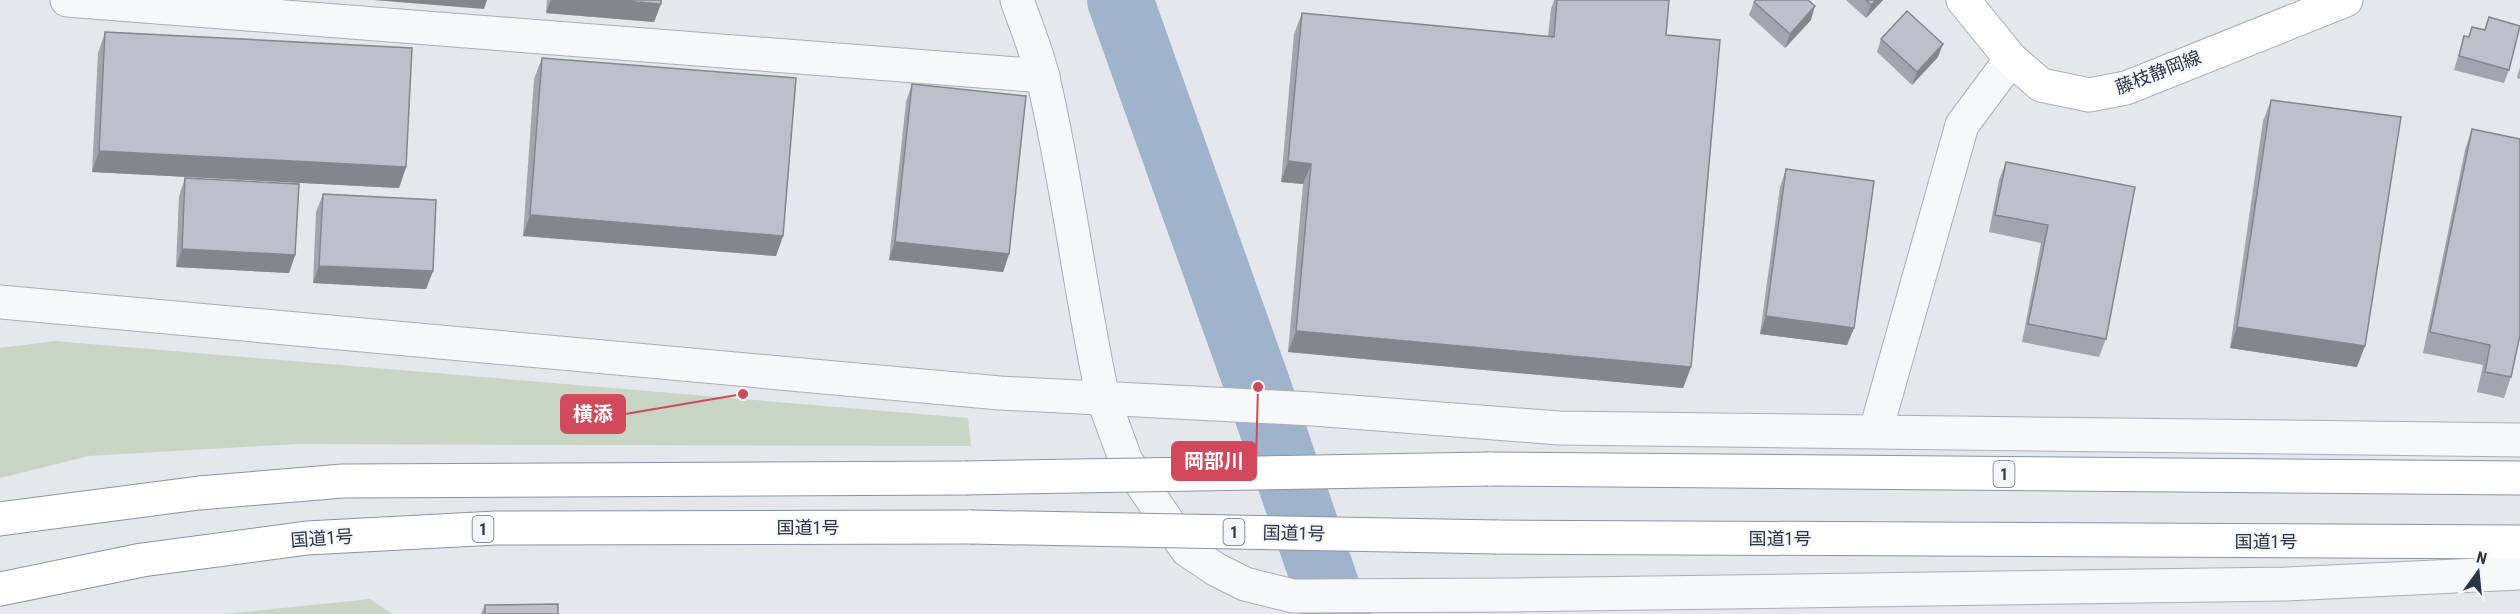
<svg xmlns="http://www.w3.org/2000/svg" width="2520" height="614" viewBox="0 0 2520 614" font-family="'Roboto Condensed','Noto Sans JP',sans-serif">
<rect width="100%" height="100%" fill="#e4e7ec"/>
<g fill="#c9d6c5">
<polygon points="55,341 968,418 971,446 297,444 89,456 0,478 0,348"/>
<polygon points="370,599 392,614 224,614"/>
</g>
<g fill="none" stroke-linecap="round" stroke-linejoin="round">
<polyline stroke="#9fb4cc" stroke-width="66" points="1120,0 1258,387 1333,606 1338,614"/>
<g stroke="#a9aeb7" stroke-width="35">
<g id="minor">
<polyline points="67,0 1043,76"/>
<polyline points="1103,398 1126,461 1187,550 1217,570 1245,584 1293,596 1514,595 2286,584 2520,573"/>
<polyline points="1876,430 1962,125 2011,59"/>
</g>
</g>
<g stroke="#a9aeb7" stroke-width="35">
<g id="tertiary">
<path d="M 1017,0 C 1026,26 1037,52 1043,78 C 1068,184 1080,292 1103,398"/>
<polyline points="0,302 1000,393 1313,409 1559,428 2520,440"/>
</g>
</g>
<g stroke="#a9aeb7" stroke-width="35">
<polyline id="secondary" points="1963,0 2011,59 2041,85 2089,95 2126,88 2346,0"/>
</g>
<g stroke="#8b94a3" stroke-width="35">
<g id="trunk">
<polyline points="1488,469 2520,478"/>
<polyline points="0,519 199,493 343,481 965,478"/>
<polyline points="1497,537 2520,542"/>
<polyline points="0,589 142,560 307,538 496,528 971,527"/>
</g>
</g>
<use href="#minor" stroke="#f7f8fa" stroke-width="33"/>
<use href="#tertiary" stroke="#f7f8fa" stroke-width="33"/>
<use href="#secondary" stroke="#fff" stroke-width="33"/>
<use href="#trunk" stroke="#fff" stroke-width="33"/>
<g stroke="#8b94a3" stroke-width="35" stroke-linecap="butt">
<g id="trunk-bridge">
<polyline points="965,478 1488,469"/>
<polyline points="971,527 1497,537"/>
</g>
</g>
<use href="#trunk-bridge" stroke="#fff" stroke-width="33"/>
</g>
<g fill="#a1a5ae">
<polygon points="547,0 661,0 654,22 546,13"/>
<polygon points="1554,0 1669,0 1666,35 1691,367 1683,388 1288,352 1303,184 1281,182 1294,34 1302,13 1548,36 1551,9"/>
<polygon points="1846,0 1883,0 1866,18"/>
<polygon points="1754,2 1811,20 1785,48 1749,15"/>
<polygon points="2489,17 2509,70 2504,83 2454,70 2464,36 2468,37 2472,27 2484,30"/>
<polygon points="105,32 406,167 399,188 92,172 98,53"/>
<polygon points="1881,39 1938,57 1912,85 1877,52"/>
<polygon points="542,58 783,236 776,256 523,236 534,79"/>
<polygon points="2520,67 2520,79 2517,78"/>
<polygon points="912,84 1009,254 1003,272 889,260 906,102"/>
<polygon points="2271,100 2357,367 2230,348 2263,121"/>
<polygon points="2472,129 2511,377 2504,398 2477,392 2483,365 2423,353 2465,150"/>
<polygon points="2006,162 2135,187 2106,339 2099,357 2022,342 2041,243 1989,232 1999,180"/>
<polygon points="1786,169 1854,328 1847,345 1760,334 1780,187"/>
<polygon points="185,178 295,255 289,273 176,267 179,196"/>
<polygon points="323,194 433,271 426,289 313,283 316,212"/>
<polygon points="485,605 485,614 481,614"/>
</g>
<g fill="#83868d">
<polygon points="373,0 487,0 484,9"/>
<polygon points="551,0 611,0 661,4 654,22 546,13"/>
<polygon points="1876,0 1883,0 1866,18 1871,5"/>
<polygon points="1815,6 1811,20 1785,48 1790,34"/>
<polygon points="1943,44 1938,57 1912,85 1917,72"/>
<polygon points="99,151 406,167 399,188 92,172"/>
<polygon points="1288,161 1311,164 1303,184 1281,182"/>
<polygon points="530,215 783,236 776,256 523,236"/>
<polygon points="895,242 1009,254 1003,272 889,260"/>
<polygon points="182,249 295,255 289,273 176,267"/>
<polygon points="319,266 433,271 426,289 313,283"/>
<polygon points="1766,316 1854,328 1847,345 1760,334"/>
<polygon points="2237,327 2365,346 2357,367 2230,348"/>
<polygon points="1296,331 1691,367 1683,388 1288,352"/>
</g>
<g fill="#bbc0ca" stroke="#83868d" stroke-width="1.5">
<polygon points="611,0 661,0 661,4"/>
<polygon points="1557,0 1669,0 1666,35 1720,40 1691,367 1296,331 1311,164 1288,161 1302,13 1554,37"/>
<polygon points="1756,0 1808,0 1815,6 1790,34 1754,2"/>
<polygon points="1866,0 1876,0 1871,5"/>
<polygon points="1907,11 1943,44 1917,72 1881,39"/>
<polygon points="2489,17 2520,26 2509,70 2459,56 2464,36 2469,37 2472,27 2485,30"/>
<polygon points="105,32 412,48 406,167 99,151"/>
<polygon points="542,58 796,78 783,236 530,215"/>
<polygon points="912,84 1026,96 1009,254 895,242"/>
<polygon points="2271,100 2401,117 2365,346 2237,327"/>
<polygon points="2472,129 2520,139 2520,335 2511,377 2485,372 2490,345 2430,332"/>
<polygon points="2006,162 2135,187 2106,339 2028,324 2048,225 1995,215"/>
<polygon points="1786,169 1874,181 1854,328 1766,316"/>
<polygon points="185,178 299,184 295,255 182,249"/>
<polygon points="323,194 436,200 433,271 319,266"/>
<polygon points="558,604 558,614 485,614 485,605"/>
</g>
<g text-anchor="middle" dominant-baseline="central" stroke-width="4.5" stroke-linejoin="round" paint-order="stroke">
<g fill="#f4f6f9" stroke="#676e7b" stroke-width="1.5">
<rect x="1993.5" y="461" width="21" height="26" rx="4.5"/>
<rect x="472.5" y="516" width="21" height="26" rx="4.5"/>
<rect x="1223.5" y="519" width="21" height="26" rx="4.5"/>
</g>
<g font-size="16" font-weight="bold" fill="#2b3445">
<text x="2004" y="474">1</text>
<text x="483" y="529">1</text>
<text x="1234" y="532">1</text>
</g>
<g font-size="18" fill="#2b3445" stroke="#f4f6f9">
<text transform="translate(2158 72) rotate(-21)">藤枝静岡線</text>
<text x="808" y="527">国道1号</text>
<text transform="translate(1294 533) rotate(1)">国道1号</text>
<text transform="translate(322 538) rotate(-4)">国道1号</text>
<text x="1780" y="538">国道1号</text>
<text x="2266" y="541">国道1号</text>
</g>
</g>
<path fill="none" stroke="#d1495b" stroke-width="2" d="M743 394L625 414M1258 387L1256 461"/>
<g fill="#d1495b" stroke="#f4f6f9" stroke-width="2">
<circle cx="743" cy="394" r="6"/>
<circle cx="1258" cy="387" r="6"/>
</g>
<g fill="#d1495b" stroke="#d1495b" stroke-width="2">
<rect x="561" y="395" width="64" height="38" rx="6"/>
<rect x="1172" y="442" width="84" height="38" rx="6"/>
</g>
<g font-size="20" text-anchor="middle" font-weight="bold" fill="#fff">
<text x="593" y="421">横添</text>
<text x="1214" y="468">岡部川</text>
</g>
<g transform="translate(2478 572) rotate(15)" stroke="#f4f6f9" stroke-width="4.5" paint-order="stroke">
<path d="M0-4.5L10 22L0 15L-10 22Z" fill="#2b3445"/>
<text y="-9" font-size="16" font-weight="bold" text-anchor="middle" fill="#2b3445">N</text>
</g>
</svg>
